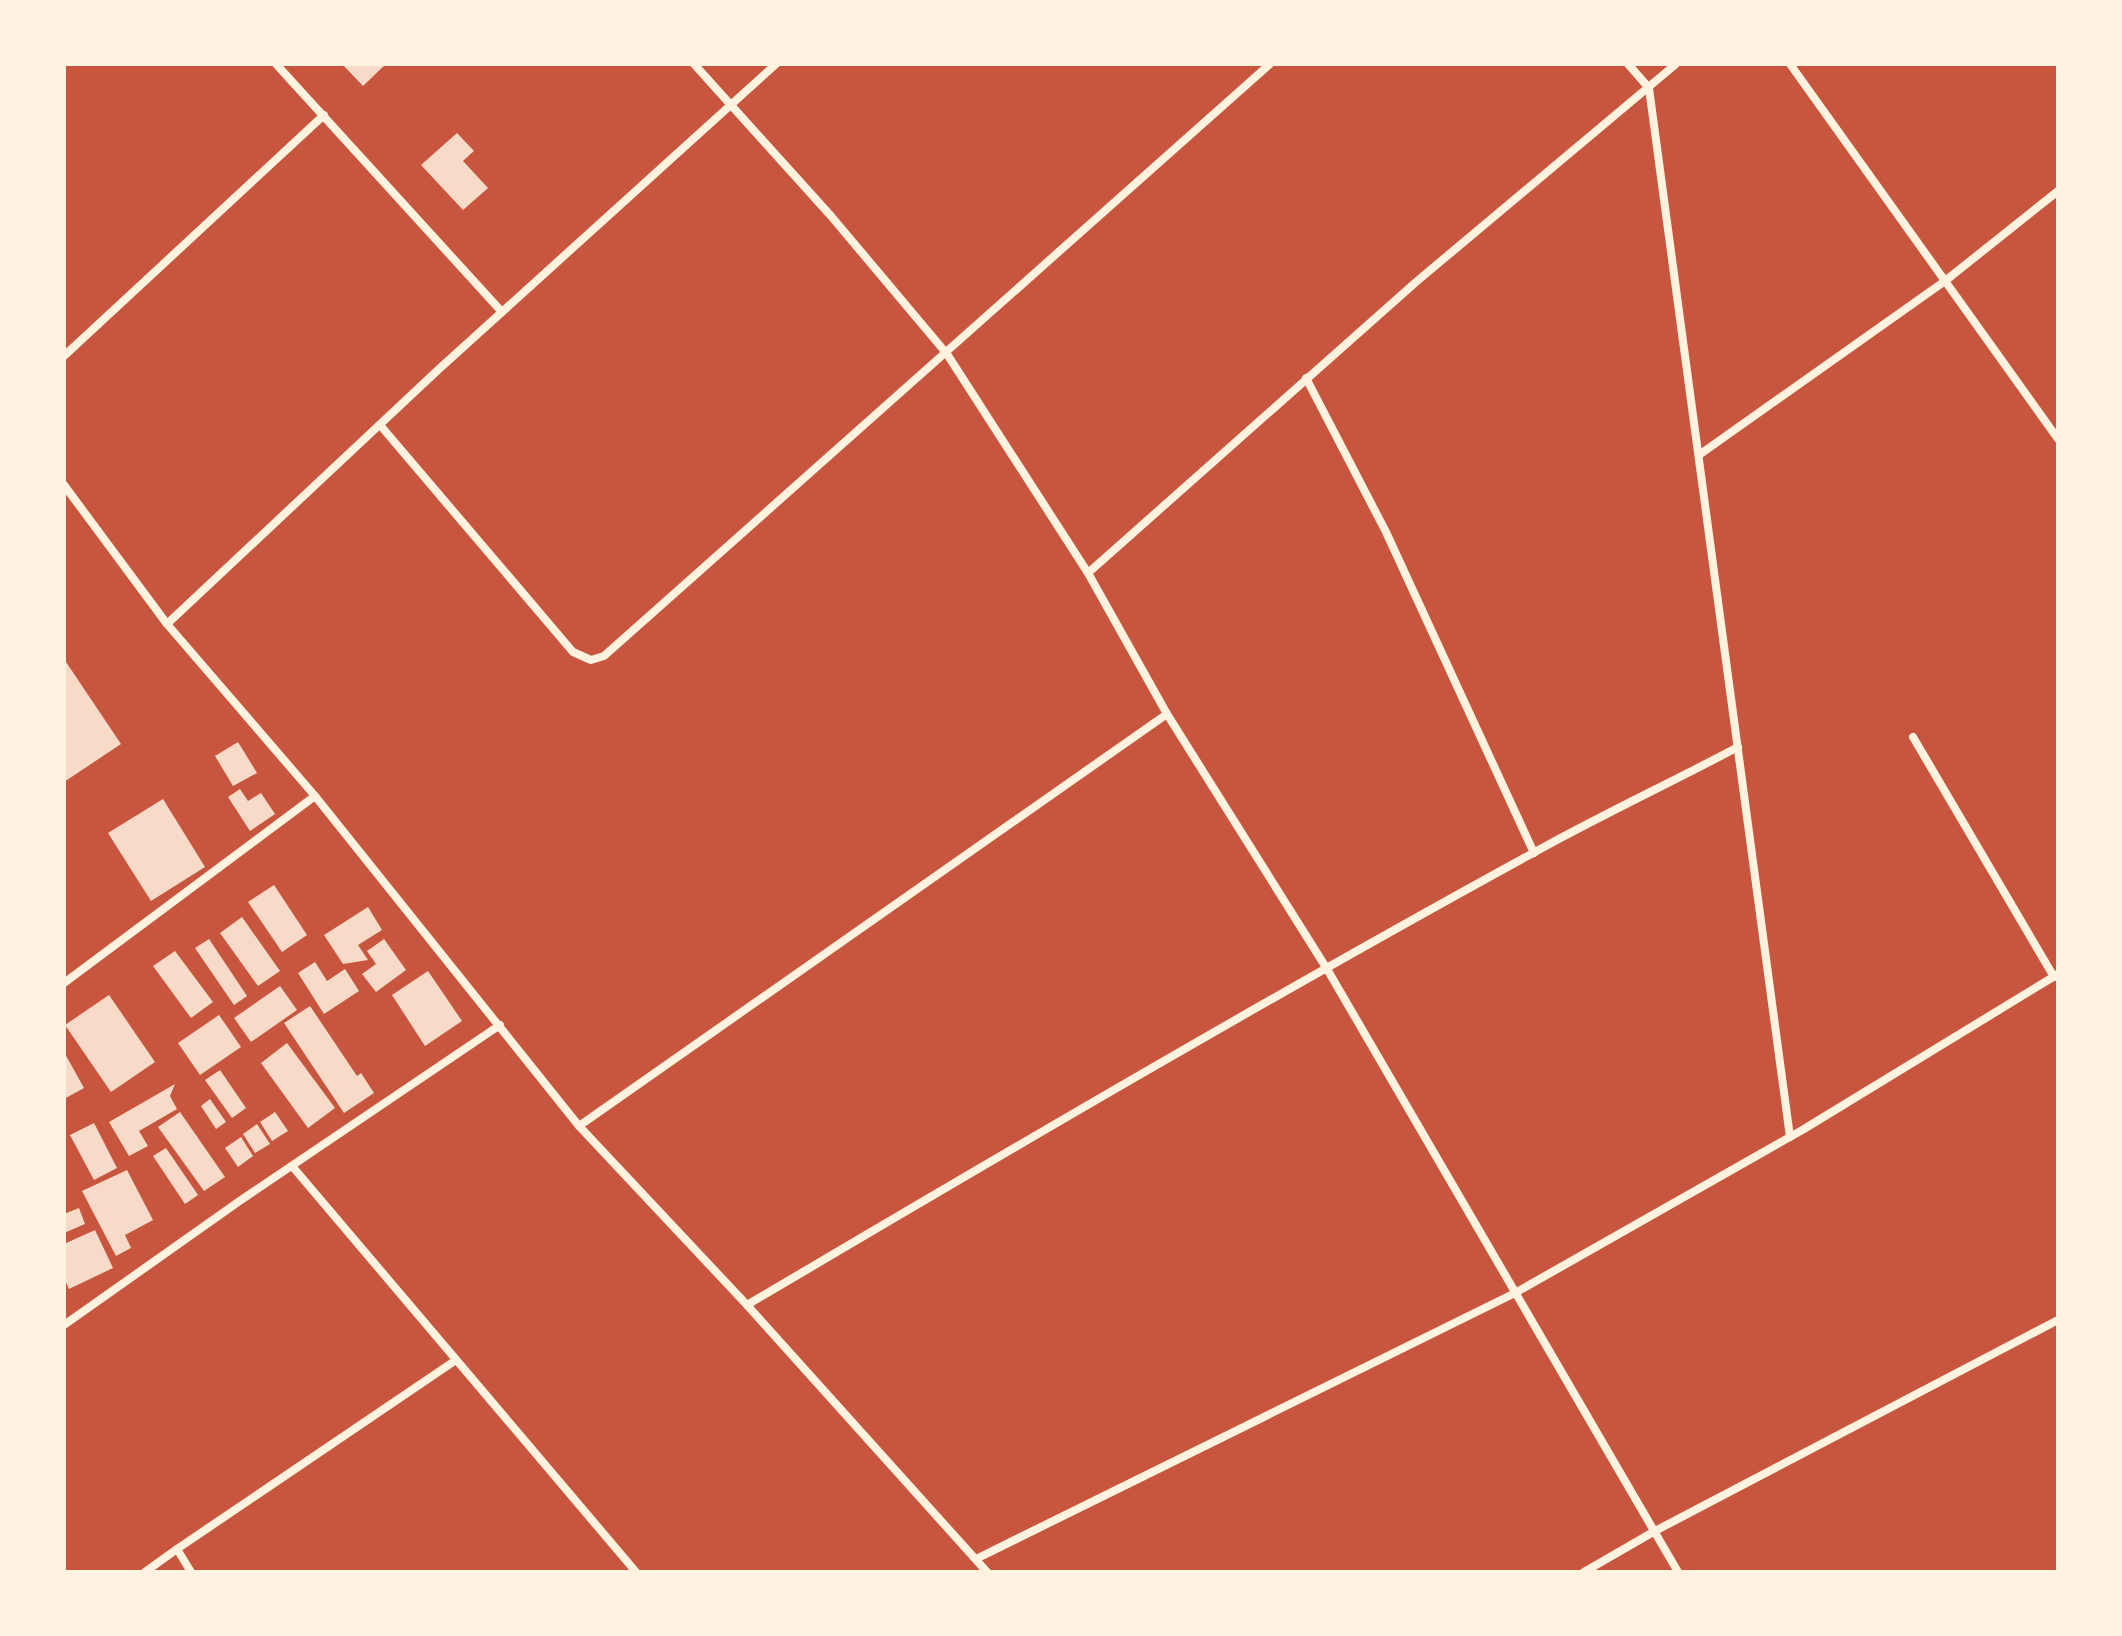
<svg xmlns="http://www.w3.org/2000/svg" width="2122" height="1636" viewBox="0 0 2122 1636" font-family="'DejaVu Sans',sans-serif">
<rect width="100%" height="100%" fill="#c8553d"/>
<g fill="#f7dbc8">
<polygon points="342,64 386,64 363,86"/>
<polygon points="457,133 474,151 463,161 488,188 463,210 421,165"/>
<polygon points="64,659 121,744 64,782"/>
<polygon points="238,742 257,773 233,786 215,756"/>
<polygon points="240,789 248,801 261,793 275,814 250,831 228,797"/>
<polygon points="163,799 205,867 151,901 108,833"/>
<polygon points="274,885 307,935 282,952 248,902"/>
<polygon points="368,907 382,930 358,945 368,960 343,964 324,935"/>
<polygon points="242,917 280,971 258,986 220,933"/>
<polygon points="209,939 247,996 234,1005 195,948"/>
<polygon points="384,939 406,970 376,992 362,974 376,964 367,951"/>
<polygon points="175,951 213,1002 191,1018 153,966"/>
<polygon points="315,962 327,981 345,969 359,991 324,1014 298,973"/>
<polygon points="428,971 462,1021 425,1046 392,995"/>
<polygon points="280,986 297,1010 251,1042 234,1018"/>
<polygon points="109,995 155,1062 111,1092 65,1025"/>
<polygon points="310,1006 357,1076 361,1073 374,1093 344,1113 284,1023"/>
<polygon points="219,1015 241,1047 200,1075 178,1043"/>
<polygon points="287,1043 335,1108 308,1128 261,1063"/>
<polygon points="64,1052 84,1088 64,1099"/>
<polygon points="220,1070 246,1108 232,1118 205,1080"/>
<polygon points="175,1084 170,1096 177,1109 139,1131 148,1146 129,1156 109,1122"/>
<polygon points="210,1099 226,1122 216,1129 201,1106"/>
<polygon points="180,1112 225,1177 204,1191 158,1127"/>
<polygon points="275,1112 288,1131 272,1141 260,1122"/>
<polygon points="94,1123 117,1168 94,1180 70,1135"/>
<polygon points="257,1124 270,1144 255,1153 243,1134"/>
<polygon points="241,1137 253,1156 238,1167 225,1148"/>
<polygon points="166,1148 198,1195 185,1204 153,1156"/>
<polygon points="127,1170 153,1220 125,1235 131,1248 116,1256 82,1191"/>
<polygon points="79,1208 85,1224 64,1233 64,1214"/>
<polygon points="95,1230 113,1268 69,1289 64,1278 64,1244"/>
</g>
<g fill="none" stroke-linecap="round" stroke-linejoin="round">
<g stroke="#fff3e0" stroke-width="8">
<polyline points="276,64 502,312"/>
<polyline points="694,64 831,216 947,354 1088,573 1167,714 1327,969 1678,1572"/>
<polyline points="1628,64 1649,88 1790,1137"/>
<polyline points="1790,64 2058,439"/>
<polyline points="64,356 324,115"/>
<polyline points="1306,378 1386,532 1534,853"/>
<polyline points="380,425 573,652 591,660 604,656 1270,64"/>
<polyline points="1699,455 1945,281 2058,191"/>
<polyline points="64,485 167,624 315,796 579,1126 747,1305 987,1572"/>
<polyline points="1088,573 1416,282 1676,64"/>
<polyline points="167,624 439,369 776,64"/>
<polyline points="1913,737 2054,977"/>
<polyline points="64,983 315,796"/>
<polyline points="579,1126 1167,714"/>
<polyline points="292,1166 636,1572"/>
<path d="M 747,1305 C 1011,1149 1275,994 1544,847 C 1608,812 1674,781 1738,747"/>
<polyline points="64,1325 241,1200 500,1025"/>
<polyline points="177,1549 456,1360"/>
<polyline points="976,1559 1515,1293 1804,1129 2058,974"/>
<polyline points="145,1572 177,1549 191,1572"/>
<polyline points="1584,1572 1655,1531 2058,1320"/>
</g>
</g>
<rect width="2122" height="1636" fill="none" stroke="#fff3e0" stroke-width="132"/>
</svg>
